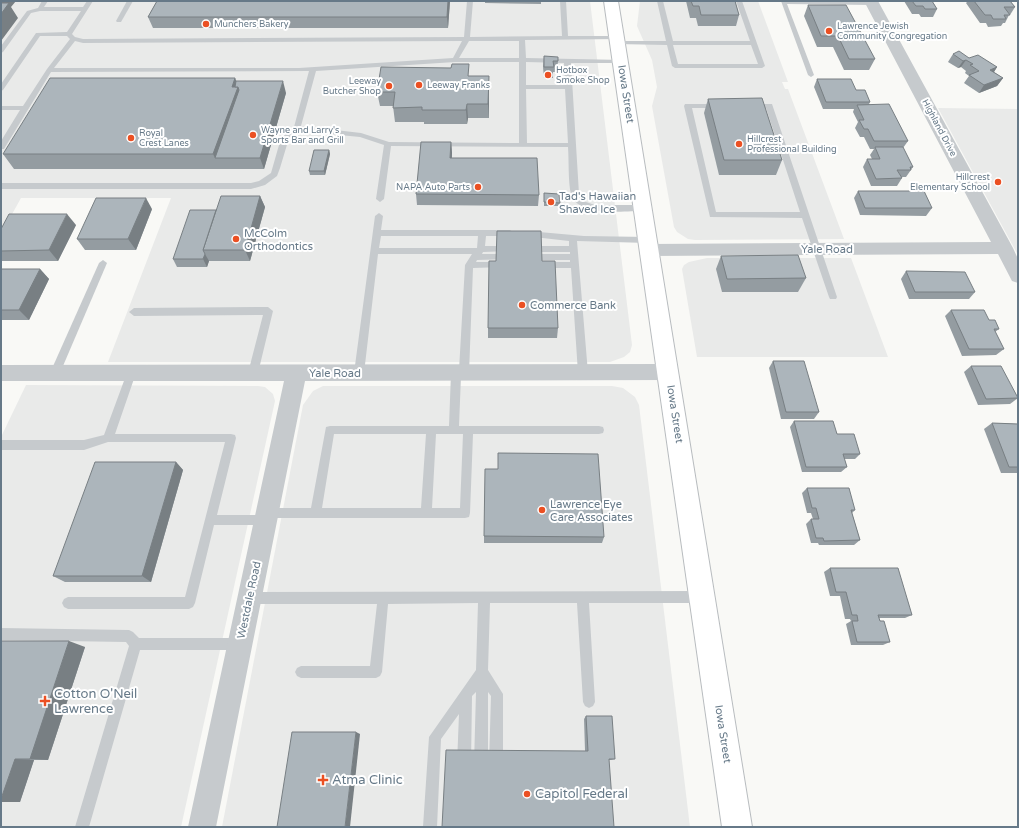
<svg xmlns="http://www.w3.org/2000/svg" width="1019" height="828" viewBox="0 0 1019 828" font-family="'Varela Round',sans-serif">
<rect width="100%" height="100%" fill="#f9f9f6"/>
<g fill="#e9eae9">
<polygon points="1,1 590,1 632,345 630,352 624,357 610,362 108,362 171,198 21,198 1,234"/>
<polygon points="640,1 758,1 788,82 782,82 785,89 788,89 844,239 695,240 688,239 677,232 674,227 652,106 657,87 652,60 637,26"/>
<polygon points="938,108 1018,109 1018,255"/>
<polygon points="707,258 851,258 888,357 697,357 682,269 684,265 689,262"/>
<polygon points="26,385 258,386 265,387 273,394 275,401 181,827 1,827 1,437"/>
<polygon points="323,386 612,386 623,388 635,397 639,405 690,827 222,827 303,405 313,391"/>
</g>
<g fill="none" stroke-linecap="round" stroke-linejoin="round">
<g stroke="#b8bcbf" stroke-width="2">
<polygon id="trunk" points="604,1 618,1 752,827 722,827"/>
</g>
<g fill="#c6cacd" fill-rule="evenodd">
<path d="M 42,1 L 48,1 L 44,7 L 83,7 L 87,1 L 93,1 L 72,34 L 75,37 L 83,39 L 464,37 L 467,1 L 473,1 L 470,37 L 562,36 L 560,1 L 566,1 L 568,36 L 617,36 L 620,38 L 619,39 L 525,40 L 526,58 L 623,60 L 623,62 L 621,63 L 571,63 L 579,194 L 586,202 L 595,205 L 643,205 L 647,208 L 643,211 C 625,211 577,217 571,194 C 568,183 569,160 568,147 L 391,146 L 384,199 L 380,202 L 376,199 L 384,145 L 360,137 L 299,131 L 289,138 L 280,168 L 277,176 L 265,185 L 251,189 L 1,189 L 1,183 L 251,183 L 259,181 L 271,173 L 281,138 L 294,127 L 309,71 L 51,72 L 4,149 L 1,149 L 1,141 L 20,110 L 1,110 L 1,106 L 23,106 L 47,69 L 70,39 L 67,36 L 40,36 L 3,90 L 1,91 L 1,84 L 36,33 L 67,32 L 81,11 L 40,11 L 31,13 L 3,52 L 1,53 L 1,46 L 27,11 L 38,8 ZM 75,41 L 83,43 L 462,41 L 453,58 L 299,68 L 54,68 ZM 469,41 L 519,41 L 519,58 L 459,58 ZM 455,62 L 519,62 L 519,143 L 389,142 L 361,133 L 301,126 L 316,71 ZM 526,62 L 564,63 L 565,85 L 526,85 ZM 526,89 L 565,89 L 568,143 L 527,143 Z"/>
<polygon points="127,1 133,1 121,22 117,22 116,21"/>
<path d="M 657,1 L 663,1 L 673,41 L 750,41 L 736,1 L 742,1 L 765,66 L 762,68 L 675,68 L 672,66 L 667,45 L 616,44 L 615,43 L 618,41 L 666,41 ZM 673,45 L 751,45 L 758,64 L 678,64 Z"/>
<polygon points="781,1 872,1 875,3 872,5 787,4 814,75 811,77 808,75"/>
<polygon points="685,104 718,104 722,106 718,108 692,108 716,212 800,212 766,108 752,108 748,106 752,104 772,104 837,297 836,299 830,299 829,297 802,218 710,217 684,106"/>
<path d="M 379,213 L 383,216 L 381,230 L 510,230 L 514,233 L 510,236 L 486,236 L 485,246 L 510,246 L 513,247 L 514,249 L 513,251 L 483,252 L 482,254 L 509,254 L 513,257 L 512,259 L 477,260 L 476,262 L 501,262 L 505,265 L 504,267 L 473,268 L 469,373 L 467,376 L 461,376 L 459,426 L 599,426 L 603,427 L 604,430 L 603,433 L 599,434 L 473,434 L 470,513 L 469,517 L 465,518 L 270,518 L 269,524 L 265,525 L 214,525 L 195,603 L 193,607 L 189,609 L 68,609 L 64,607 L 62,603 L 64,599 L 68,597 L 185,597 L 225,442 L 108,442 L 84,450 L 1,450 L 1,440 L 84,440 L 104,435 L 128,370 L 134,370 L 136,373 L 115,434 L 231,434 L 235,435 L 236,438 L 217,515 L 262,515 L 263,509 L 267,508 L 311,508 L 326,427 L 330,426 L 449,426 L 451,373 L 453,370 L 459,370 L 465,265 L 472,254 L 378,254 L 364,373 L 362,376 L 356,376 L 354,373 L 375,216 ZM 381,236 L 478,236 L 477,248 L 379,248 ZM 334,434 L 426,434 L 421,508 L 322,508 ZM 436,434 L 463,434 L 460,508 L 432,508 Z"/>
<polygon points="528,231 584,236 648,237 652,240 648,243 577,241 588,373 586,376 580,376 578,373 571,268 543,268 539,265 543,262 570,262 570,260 529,260 525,257 529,254 570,254 570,252 528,252 524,249 528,246 569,246 569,241 525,236 524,234 525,232"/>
<polygon points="103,260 107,263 60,373 58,376 52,376 50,373 99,263"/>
<polygon points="268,307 273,311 258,373 256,376 250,376 248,373 263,315 134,316 129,312 134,308"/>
<polygon points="702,591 706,593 708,597 706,601 702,603 589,603 595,702 593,706 589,708 585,706 583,702 577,603 490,603 488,670 503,694 503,764 501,769 496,771 491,769 489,764 491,696 488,692 488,764 486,769 481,771 476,769 474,764 476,692 472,696 471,764 469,769 464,771 459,769 457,764 459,714 441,739 437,827 423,827 429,737 476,670 478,603 388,604 382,672 380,676 376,678 301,678 297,676 295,672 297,668 301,666 370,666 377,604 249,604 245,602 243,598 245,594 249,592"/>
<polygon points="1,628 129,630 133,632 139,638 240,638 244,640 246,644 244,648 240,650 140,650 89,827 75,827 129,646 126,642 1,640"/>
</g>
<g fill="#c6cacd" fill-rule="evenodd">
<polygon points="864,1 878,1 1013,248 1018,259 1018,283 1012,281 998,254 650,256 644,255 641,250 644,245 650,244 991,242"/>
<polygon points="668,364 675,366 678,372 675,378 668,380 305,381 216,827 188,827 284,381 1,381 1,365"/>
</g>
<use href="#trunk" fill="#fff" fill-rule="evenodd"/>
</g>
<g fill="#949ca1">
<polygon points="157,1 450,1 448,28 153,28 148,17"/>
<polygon points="485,1 541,1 541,4 485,3"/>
<polygon points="686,1 735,1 739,15 736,26 698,26 696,18 690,18"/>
<polygon points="904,1 932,1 937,9 933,17 921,17 919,14 912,14"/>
<polygon points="968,1 1010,1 1015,7 1010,15 1009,15 1005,23 1003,23 1001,26 988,27 986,23 980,23 966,3"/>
<polygon points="808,5 875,59 869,70 844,70 833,47 817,47 804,16"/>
<polygon points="953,54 969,58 997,67 994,72 1003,78 997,86 979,93 964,83 969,76 965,73 966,71 961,67 958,68 948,62"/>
<polygon points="544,56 558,61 557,72 553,72 553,78 544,78 543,67"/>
<polygon points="470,76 489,90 489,118 468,118 467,124 424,124 424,122 395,122 393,106 380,106 377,92"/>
<polygon points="235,78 236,81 286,93 264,169 14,169 3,154"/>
<polygon points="817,79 856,90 870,102 869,104 908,141 903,148 913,167 906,177 901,177 902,178 897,186 871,186 863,167 867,159 872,159 870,155 874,149 870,149 864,137 860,137 855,128 858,122 853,112 854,109 823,109 814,87"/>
<polygon points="708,99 782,160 776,175 719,175 704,113"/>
<polygon points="451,142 452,153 452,158 539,195 538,206 417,205 416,194"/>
<polygon points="329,150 330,154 325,175 310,175 309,171"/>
<polygon points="858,191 932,208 926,216 860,215 854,198"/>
<polygon points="544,193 560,203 559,206 544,206"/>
<polygon points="260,196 265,207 250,261 209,261 207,267 177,267 173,259 216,210"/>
<polygon points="152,209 136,250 85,250 77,239"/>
<polygon points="76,225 58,261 1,261 1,229"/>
<polygon points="721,256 806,278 798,292 722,292 716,269"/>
<polygon points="1,269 40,269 49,279 29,320 1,320"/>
<polygon points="906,271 975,292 969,299 909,299 901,279"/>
<polygon points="951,310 989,320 999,329 995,332 1004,349 996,355 962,356 945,316"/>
<polygon points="488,328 558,328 557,338 488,338"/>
<polygon points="773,361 819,412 814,419 781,419 769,368"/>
<polygon points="971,366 1018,398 1010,404 978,405 964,372"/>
<polygon points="794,421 837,434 860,454 855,459 844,459 847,467 841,472 802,472 790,427"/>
<polygon points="992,423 1018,424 1018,473 1001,473 984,429"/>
<polygon points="176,462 183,470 151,582 65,582 53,576"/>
<polygon points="498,469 604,537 602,543 484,543 484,536"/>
<polygon points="807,488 855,510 852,513 860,540 854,545 819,545 818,543 811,543 806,524 811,519 813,519 811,513 807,513 802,493"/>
<polygon points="830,568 912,615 905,618 879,618 890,642 883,645 851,645 846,624 851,621 850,619 845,619 840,596 830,596 824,572"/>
<polygon points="1,641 85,647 48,760 34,760 20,802 1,802"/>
<polygon points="586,716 615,759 611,760 609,760 585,751 584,719"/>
</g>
<g fill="#787f83">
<polygon points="1,1 16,1 11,7 18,18 1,41"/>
<polygon points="448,1 450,1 448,28 447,17"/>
<polygon points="966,60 961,67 958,68 963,61"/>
<polygon points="997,67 992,75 990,70"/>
<polygon points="489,76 489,118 488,104"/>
<polygon points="235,78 241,93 215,158 213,154 232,87"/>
<polygon points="1003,78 997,86 979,93 984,85"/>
<polygon points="283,81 286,93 264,169 260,158"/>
<polygon points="467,104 468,118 467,124 466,110"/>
<polygon points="451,142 452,153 451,169 450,158"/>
<polygon points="329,150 330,154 325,175 324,171"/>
<polygon points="260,196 265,207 250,261 245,250"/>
<polygon points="146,198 152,209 136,250 128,239"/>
<polygon points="67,214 76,225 58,261 49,250"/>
<polygon points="205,254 209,261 207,267 203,259"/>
<polygon points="40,269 49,279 29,320 19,310"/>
<polygon points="176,462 183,470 151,582 142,576"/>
<polygon points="69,641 85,647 48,760 30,759"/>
<polygon points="356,732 360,734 350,827 345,827"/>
<polygon points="15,759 34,760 20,802 1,802 1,799"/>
</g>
<g fill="#acb5bb" stroke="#787f83">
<polygon points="157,1 448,1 447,17 148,17"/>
<polygon points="691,1 735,1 739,15 701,15 699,6 693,6"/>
<polygon points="912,1 932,1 937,9 925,9 923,6 916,6"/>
<polygon points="974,1 1010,1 1015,7 1004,7 1010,15 1004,15 1006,19 993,19 991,15 985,15"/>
<polygon points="1,3 9,3 1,14"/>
<polygon points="808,5 846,5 875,59 849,59 838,36 821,36"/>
<polygon points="959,51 969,58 978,55 997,67 990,70 1003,78 984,85 969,75 979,71 970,65 973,64 966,60 963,61 953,54"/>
<polygon points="544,56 558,57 558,61 553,61 554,67 544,67"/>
<polygon points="452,64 469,64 468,76 489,76 488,104 467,104 466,110 422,110 422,107 393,108 395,92 377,92 381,67 451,68"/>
<polygon points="50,78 235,78 232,87 238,87 213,154 3,154"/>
<polygon points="817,79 851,79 856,90 865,90 870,102 826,102"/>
<polygon points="236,81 283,81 260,158 215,158 239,90 238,87 235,87"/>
<polygon points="762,98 782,160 724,160 708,99"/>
<polygon points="889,104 908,141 874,141 868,129 864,129 859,120 864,120 857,105"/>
<polygon points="421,142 451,142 450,158 537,158 539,195 416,194"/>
<polygon points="875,147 903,147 913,167 910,167 911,170 897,170 902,178 876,179 867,159 880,159"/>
<polygon points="314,150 329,150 324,171 309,171"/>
<polygon points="858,191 924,191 932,208 865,208"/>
<polygon points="544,193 559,194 560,203 544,202"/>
<polygon points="221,196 260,196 245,250 203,250"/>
<polygon points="96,198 146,198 128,239 77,239"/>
<polygon points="190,210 216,210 203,250 205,254 203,259 173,259"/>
<polygon points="9,214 67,214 49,250 1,251 1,229"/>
<polygon points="497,231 541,231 542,261 555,261 558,328 488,328 489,261 496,261"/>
<polygon points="798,255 806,278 727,279 721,256"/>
<polygon points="1,269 40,269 19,310 1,310"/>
<polygon points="906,271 965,272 975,292 915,292"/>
<polygon points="951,310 984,310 989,320 995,320 999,329 994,329 1004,349 969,349"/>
<polygon points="773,361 804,361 819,412 786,412"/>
<polygon points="971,366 1001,366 1018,398 986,399"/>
<polygon points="794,421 833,421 837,434 854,434 860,454 843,454 847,467 806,467"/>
<polygon points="992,423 1018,424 1018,467 1009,467"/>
<polygon points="498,453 598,454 604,537 484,536 485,469 498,469"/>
<polygon points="95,462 176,462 142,576 53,576"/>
<polygon points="807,488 849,488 855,510 851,510 860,540 824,541 823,538 816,538 811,519 819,519 816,508 812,508"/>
<polygon points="830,568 898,568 912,615 878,615 880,621 884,621 890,642 857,642 852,621 858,621 857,615 852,615 846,592 836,592"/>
<polygon points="1,641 69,641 30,759 15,759 1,799"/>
<polygon points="586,716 612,716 615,759 609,759 614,827 442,827 446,750 588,751"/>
<polygon points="292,732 356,732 345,827 277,827"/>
</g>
<g fill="#eb5023" stroke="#fff" stroke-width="1.5">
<circle cx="206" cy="24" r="4"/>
<circle cx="829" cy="31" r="4"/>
<circle cx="548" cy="75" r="4"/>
<circle cx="419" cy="85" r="4"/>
<circle cx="389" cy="86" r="4"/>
<circle cx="253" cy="135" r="4"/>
<circle cx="131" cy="138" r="4"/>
<circle cx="739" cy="144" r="4"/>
<circle cx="998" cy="182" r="4"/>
<circle cx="478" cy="187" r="4"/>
<circle cx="551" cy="202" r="4"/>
<circle cx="236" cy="239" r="4"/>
<circle cx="522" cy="305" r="4"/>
<circle cx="542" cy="510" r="4"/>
<path d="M43 695h4v4h4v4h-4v4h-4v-4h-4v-4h4z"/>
<path d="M321 774h4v4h4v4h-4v4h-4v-4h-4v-4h4z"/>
<circle cx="527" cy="794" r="4"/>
</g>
<g text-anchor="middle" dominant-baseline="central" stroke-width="4" stroke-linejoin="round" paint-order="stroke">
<g font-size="9" fill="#667988" stroke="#fff" text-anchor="start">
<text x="214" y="24">Munchers Bakery</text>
<text x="837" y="26">Lawrence Jewish<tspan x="837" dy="10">Community Congregation</tspan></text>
<text x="556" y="70">Hotbox<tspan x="556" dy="10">Smoke Shop</tspan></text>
<text x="381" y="81" text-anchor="end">Leeway<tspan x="381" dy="10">Butcher Shop</tspan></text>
<text x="427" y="85">Leeway Franks</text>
<text x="261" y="130">Wayne and Larry's<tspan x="261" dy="10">Sports Bar and Grill</tspan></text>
<text x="139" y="133">Royal<tspan x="139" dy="10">Crest Lanes</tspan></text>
<text x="747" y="139">Hillcrest<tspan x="747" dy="10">Professional Building</tspan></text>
<text x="990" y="177" text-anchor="end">Hillcrest<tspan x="990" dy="10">Elementary School</tspan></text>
<text x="470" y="187" text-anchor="end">NAPA Auto Parts</text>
</g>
<g font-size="9" fill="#667988" stroke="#fff">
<text transform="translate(939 128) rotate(62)">Highland Drive</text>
</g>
<g font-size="11" fill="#667988" stroke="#fff">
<text transform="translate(626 94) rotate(81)">Iowa Street</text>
<text x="827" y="249">Yale Road</text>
<text x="335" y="373">Yale Road</text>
<text transform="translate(675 414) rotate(81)">Iowa Street</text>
<text transform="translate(249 600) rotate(-78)">Westdale Road</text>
<text transform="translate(723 734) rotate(81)">Iowa Street</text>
</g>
<g font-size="11" fill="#667988" stroke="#fff" text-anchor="start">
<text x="559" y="196">Tad's Hawaiian<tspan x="559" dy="13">Shaved Ice</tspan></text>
<text x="244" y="233">McColm<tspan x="244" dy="13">Orthodontics</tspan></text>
<text x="530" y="305">Commerce Bank</text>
<text x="550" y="504">Lawrence Eye<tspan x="550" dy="13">Care Associates</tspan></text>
</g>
<g font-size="13" fill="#667988" stroke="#fff" text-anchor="start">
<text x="54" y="694">Cotton O'Neil<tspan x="54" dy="15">Lawrence</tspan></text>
<text x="332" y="780">Atma Clinic</text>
<text x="535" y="794">Capitol Federal</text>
</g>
</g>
<rect width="1019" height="828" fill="none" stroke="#667988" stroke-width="4"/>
</svg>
